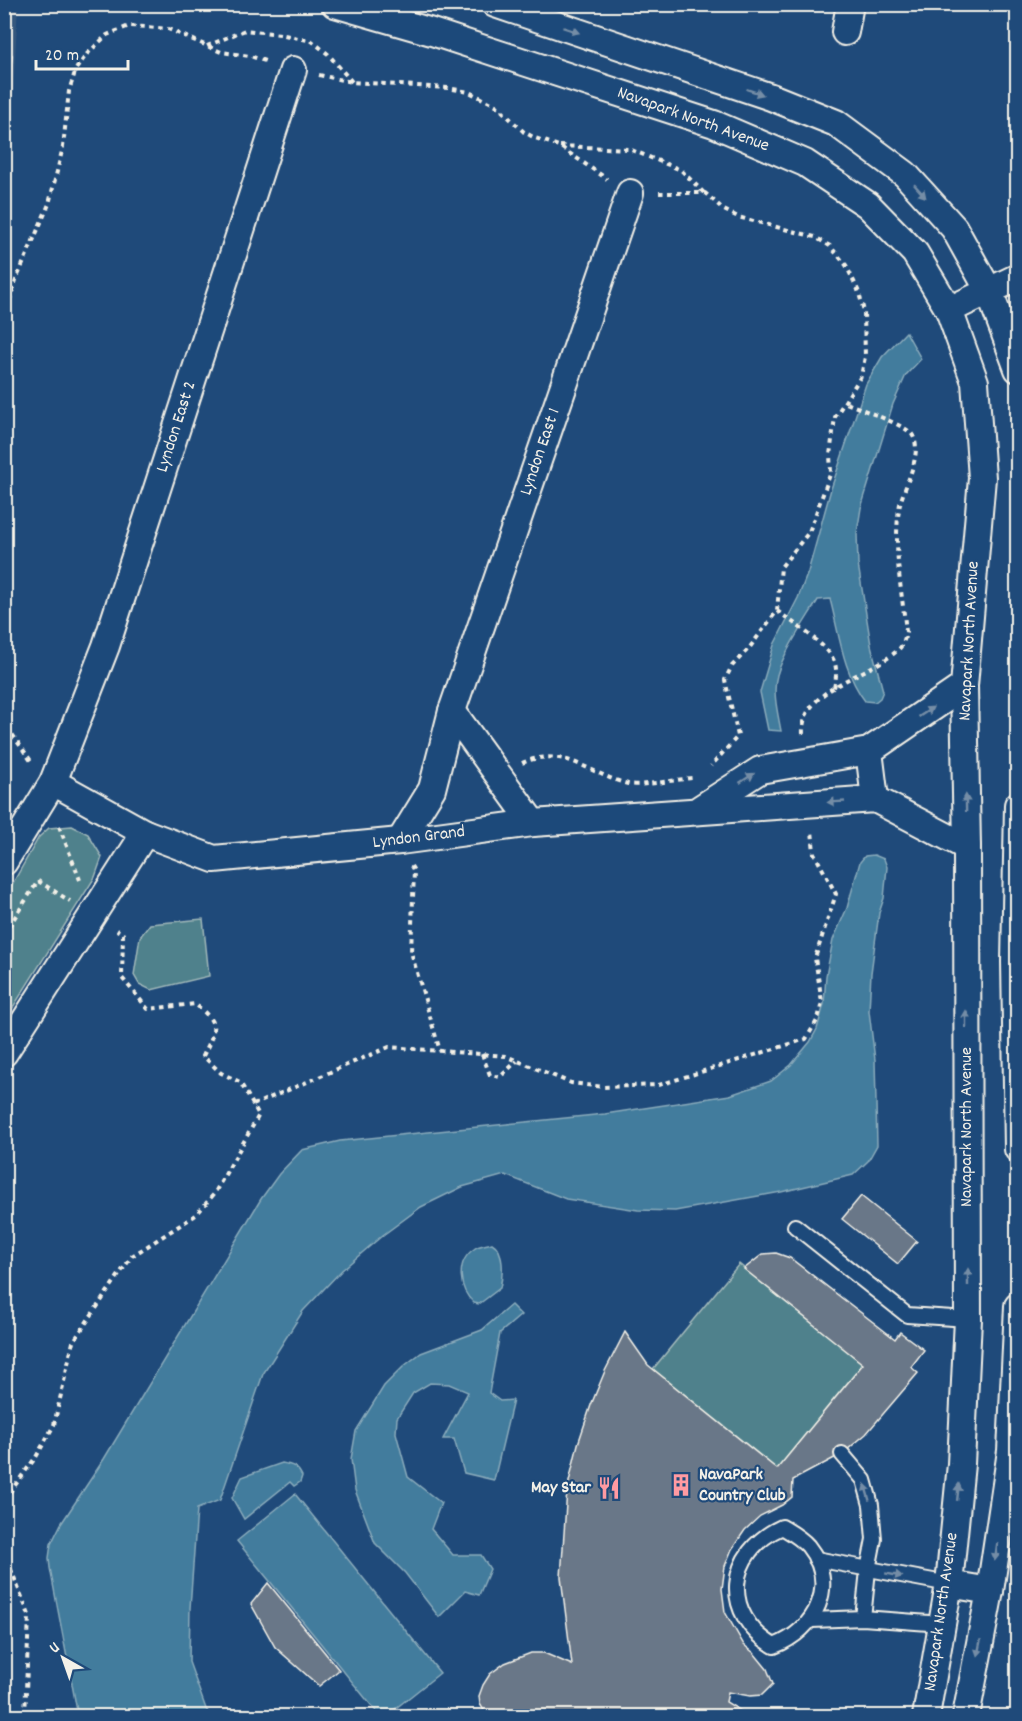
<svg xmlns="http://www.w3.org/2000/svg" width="1022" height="1721" viewBox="0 0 1022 1721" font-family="Dekko,sans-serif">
<rect width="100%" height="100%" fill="#1f4a7a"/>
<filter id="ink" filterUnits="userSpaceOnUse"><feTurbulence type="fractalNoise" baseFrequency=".0167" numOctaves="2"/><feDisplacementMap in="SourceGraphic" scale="12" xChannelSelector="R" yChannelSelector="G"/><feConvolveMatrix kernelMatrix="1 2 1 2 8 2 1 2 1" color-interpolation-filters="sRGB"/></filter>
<g filter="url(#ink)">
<polygon fill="#35587e" points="5,5 18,5 5,235"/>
<g fill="#50818c" stroke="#a2b9ba" stroke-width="1.5">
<polygon points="72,826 88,834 102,857 95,877 5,1020 5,897 39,837 49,828"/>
<polygon points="203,919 209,976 151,990 139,984 134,975 140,937 150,924"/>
<polygon points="739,1264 863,1364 777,1469 653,1369"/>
</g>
<g fill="#437c9d" stroke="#8aabbb" stroke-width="1.5">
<path d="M 906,332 L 921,359 L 906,375 L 893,404 L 861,508 L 857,533 L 858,564 L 871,645 L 883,691 L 880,698 L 875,702 L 865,701 C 843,673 839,633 830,599 L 818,600 C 806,620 783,653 777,675 C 772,692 778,714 781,731 L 768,730 L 760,692 L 774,645 L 798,598 L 808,572 L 831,489 L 866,384 L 882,357 Z"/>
<polygon points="874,855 884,859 887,867 884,898 879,913 871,973 869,1011 875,1060 877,1145 868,1161 853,1175 781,1192 675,1211 638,1210 566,1199 505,1175 462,1187 421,1207 383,1235 342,1270 303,1311 263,1374 220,1500 197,1509 190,1608 189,1662 206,1709 211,1716 78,1716 50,1568 49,1558 51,1544 61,1524 104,1459 261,1199 279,1174 302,1150 340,1141 605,1114 730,1095 771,1081 791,1065 810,1042 817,1029 824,1004 826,976 833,940 847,908 860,862 865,856"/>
<path d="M 492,1243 C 505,1250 503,1275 500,1288 L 479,1304 L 474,1303 C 459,1290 455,1262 474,1249 C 479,1245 486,1245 492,1243 Z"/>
<polygon points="511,1305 521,1315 500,1333 489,1393 500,1401 513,1400 494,1480 464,1473 454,1439 443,1439 468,1392 449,1384 430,1383 413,1393 397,1418 396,1433 408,1477 441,1503 431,1529 453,1555 481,1555 490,1569 479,1595 465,1591 439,1617 405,1573 375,1543 355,1490 351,1459 356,1431 384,1386 404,1366 421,1353 482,1330"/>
<path d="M 282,1463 C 292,1465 297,1466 302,1476 L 300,1482 L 294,1486 L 290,1482 L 244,1519 L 232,1498 L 242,1477 Z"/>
<polygon points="295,1494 440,1673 386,1716 380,1716 237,1541"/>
</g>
<g fill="#697788" stroke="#f4f1e8" stroke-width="1.5">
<polygon points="4,54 12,55 9,93 4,93"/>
<polygon points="4,93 9,93 7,131 4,131"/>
<polygon points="861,1196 917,1241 898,1264 842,1219"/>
<polygon points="776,1253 790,1258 895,1339 900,1332 924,1350 911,1367 918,1373 866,1434 842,1454 793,1480 792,1497 782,1505 760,1516 745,1530 732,1549 725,1566 722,1589 725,1612 744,1645 754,1653 767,1669 773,1684 762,1695 750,1696 728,1692 726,1702 749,1716 491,1716 486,1714 480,1704 479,1696 483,1685 490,1674 505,1663 531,1653 544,1653 572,1665 561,1577 567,1490 578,1444 591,1405 605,1371 625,1332 648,1365 777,1469 863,1364 744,1269 763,1254"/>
<polygon points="268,1583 339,1670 319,1686 275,1647 251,1604"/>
</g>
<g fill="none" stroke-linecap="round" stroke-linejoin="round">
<g stroke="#f4f1e8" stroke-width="18">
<g id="service">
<polyline points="795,1226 907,1315 968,1319"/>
<polyline points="842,1454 864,1480 871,1505 874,1539 868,1570 863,1618"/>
<path d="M 782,1527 C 792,1533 801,1538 808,1546 C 839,1585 816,1630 774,1646 C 721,1615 726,1552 782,1527 Z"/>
<polyline points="816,1559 949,1584"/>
<polyline points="812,1620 863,1618 942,1624"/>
</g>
</g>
<g stroke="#f4f1e8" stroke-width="30">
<g id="minor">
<polyline points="335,4 432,32 714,124 805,163 868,205 915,253 949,310 975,382 982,478 964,686 967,847 968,1319 961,1464 949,1584 926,1716"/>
<polyline points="495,4 771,97 836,123 905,174 954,228 989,291 1018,369"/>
<polyline points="845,32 850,4"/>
<polyline points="949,310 1018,277"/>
<polyline points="452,711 533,823"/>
<polyline points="869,751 875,799"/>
<polyline points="53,782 145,833 214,859 400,841 533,823 875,799 967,847"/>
<polyline points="1018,805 1015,962 1018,1149"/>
<polyline points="701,808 760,770 869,751 964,686"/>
<polyline points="400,841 432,789 452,711 630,193"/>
<polyline points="4,862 53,782 106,646 293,70"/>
<polyline points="4,1053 145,833"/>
<polyline points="949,1584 990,1591"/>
<polyline points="966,1716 990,1591 1011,1451 1018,1306"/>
</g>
</g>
<g stroke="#f4f1e8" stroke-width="4" stroke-dasharray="4.5 4.5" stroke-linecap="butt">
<polyline points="207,46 245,30 280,34 312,41 328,54 352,82"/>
<polyline points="319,75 352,82 448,88 469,92 496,105 524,132 535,138 559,146 607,179"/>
<polyline points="560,146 629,149 681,170 704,193"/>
<polyline points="659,193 705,193 724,210 738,217 815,237 830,246 846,265 858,290 864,311 865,357 861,376 835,417 830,455 831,472 809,532 781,567 777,611 750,647 732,666 725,680 738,736 711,766"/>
<polyline points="4,318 16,280 49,204 63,147 69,91 76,69 87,54 107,35 129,26 147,27 168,29 221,52 250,56 268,62"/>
<path d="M 777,611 C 791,621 827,645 833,659 C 838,668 836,678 834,688"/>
<polyline points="4,732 12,734 31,761"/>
<path d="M 803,734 C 800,687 873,675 899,649 C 903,645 905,638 906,632 C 902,591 892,545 900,504 C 905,484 925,450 911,433 C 904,425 858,408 844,402"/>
<path d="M 522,763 C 564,745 589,774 628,784 C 641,787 678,779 693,778"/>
<polyline points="59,826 80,880"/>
<polyline points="411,866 414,871 411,952 440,1051"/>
<polyline points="4,934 38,881 70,901"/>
<polyline points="4,972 10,975 4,984"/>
<polyline points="482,1054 490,1075 500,1077 517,1061"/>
<polyline points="253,1105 389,1047 506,1056 571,1083 603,1087 659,1085 806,1039 818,1019 822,1002 815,958 836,894 814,853 812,830"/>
<path d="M 4,1500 L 36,1457 L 54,1425 L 73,1342 L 132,1256 L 196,1215 L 214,1194 L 259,1115 L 240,1082 L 221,1073 L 203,1056 C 216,1029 220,1024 195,1004 L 148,1009 L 122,978 L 123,934 L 117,930"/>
<polyline points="4,1552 29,1615 25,1716"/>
</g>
<use href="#service" stroke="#1f4a7a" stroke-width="14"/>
<use href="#minor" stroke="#1f4a7a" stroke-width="26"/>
</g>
<defs><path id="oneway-solid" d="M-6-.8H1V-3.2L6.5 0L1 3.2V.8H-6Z" transform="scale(1.5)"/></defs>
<g fill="#748da6">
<use href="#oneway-solid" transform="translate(571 30) rotate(19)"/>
<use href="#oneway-solid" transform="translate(755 92) rotate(19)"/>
<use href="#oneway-solid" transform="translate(920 191) rotate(48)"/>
<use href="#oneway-solid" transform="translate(926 712) rotate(-34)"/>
<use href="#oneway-solid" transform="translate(747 778) rotate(-33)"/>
<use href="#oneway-solid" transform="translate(836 802) rotate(177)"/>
<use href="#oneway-solid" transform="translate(966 803) rotate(-91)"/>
<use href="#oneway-solid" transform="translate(966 1019) rotate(-90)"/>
<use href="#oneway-solid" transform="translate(968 1277) rotate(-90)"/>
<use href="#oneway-solid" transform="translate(867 1492) rotate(-106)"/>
<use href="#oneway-solid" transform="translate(958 1492) rotate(-84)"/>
<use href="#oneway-solid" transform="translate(996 1552) rotate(98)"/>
<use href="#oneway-solid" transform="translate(894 1575) rotate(10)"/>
<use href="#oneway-solid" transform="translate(979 1648) rotate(101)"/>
</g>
</g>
<defs>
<g id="building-bare" transform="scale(1.8)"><path d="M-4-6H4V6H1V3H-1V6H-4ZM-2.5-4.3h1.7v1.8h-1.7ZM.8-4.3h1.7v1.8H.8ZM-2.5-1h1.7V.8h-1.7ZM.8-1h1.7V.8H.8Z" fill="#ff9aa2" stroke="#1f4a7a" stroke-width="2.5" paint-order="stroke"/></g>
<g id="restaurant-bare" transform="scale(1.8)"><path d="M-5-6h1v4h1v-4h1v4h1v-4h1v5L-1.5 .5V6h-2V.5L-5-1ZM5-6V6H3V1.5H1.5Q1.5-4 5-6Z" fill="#ff9aa2" stroke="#1f4a7a" stroke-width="2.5" paint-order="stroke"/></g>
</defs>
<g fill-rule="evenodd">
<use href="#building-bare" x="681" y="1485"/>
<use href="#restaurant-bare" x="609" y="1488"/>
</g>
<g text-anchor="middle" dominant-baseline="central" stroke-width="4.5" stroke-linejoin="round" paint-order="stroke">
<g font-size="18" fill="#f4f1e8" stroke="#1f4a7a">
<text transform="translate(693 120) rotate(20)">Navapark North Avenue</text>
<text transform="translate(177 427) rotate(-72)">Lyndon East 2</text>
<text transform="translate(541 452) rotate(-71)">Lyndon East 1</text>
<text transform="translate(970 641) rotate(-87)">Navapark North Avenue</text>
<text transform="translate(419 838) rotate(-7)">Lyndon Grand</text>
<text transform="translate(967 1127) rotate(-90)">Navapark North Avenue</text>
<text transform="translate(942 1612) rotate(-82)">Navapark North Avenue</text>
</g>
<g font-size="18" font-weight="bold" fill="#f4f1e8" stroke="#1f4a7a" text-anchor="start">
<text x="699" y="1475">NavaPark<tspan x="699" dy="21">Country Club</tspan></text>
<text x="591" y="1488" text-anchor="end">May Star</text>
</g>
</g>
<rect width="1022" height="1721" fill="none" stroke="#1f4a7a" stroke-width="24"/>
<rect x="12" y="12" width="998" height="1697" fill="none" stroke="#f4f1e8" stroke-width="2" filter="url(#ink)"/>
<g transform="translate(63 1658) rotate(320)" stroke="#1f4a7a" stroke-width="4.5" paint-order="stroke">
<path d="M0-4.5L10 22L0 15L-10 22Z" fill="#f4f1e8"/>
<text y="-9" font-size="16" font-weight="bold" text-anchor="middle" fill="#f4f1e8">U</text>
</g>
<path d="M36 60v9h92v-9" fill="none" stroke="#f4f1e8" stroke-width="3"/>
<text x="45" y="60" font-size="18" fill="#f4f1e8" stroke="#1f4a7a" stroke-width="4.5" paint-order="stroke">20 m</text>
</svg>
